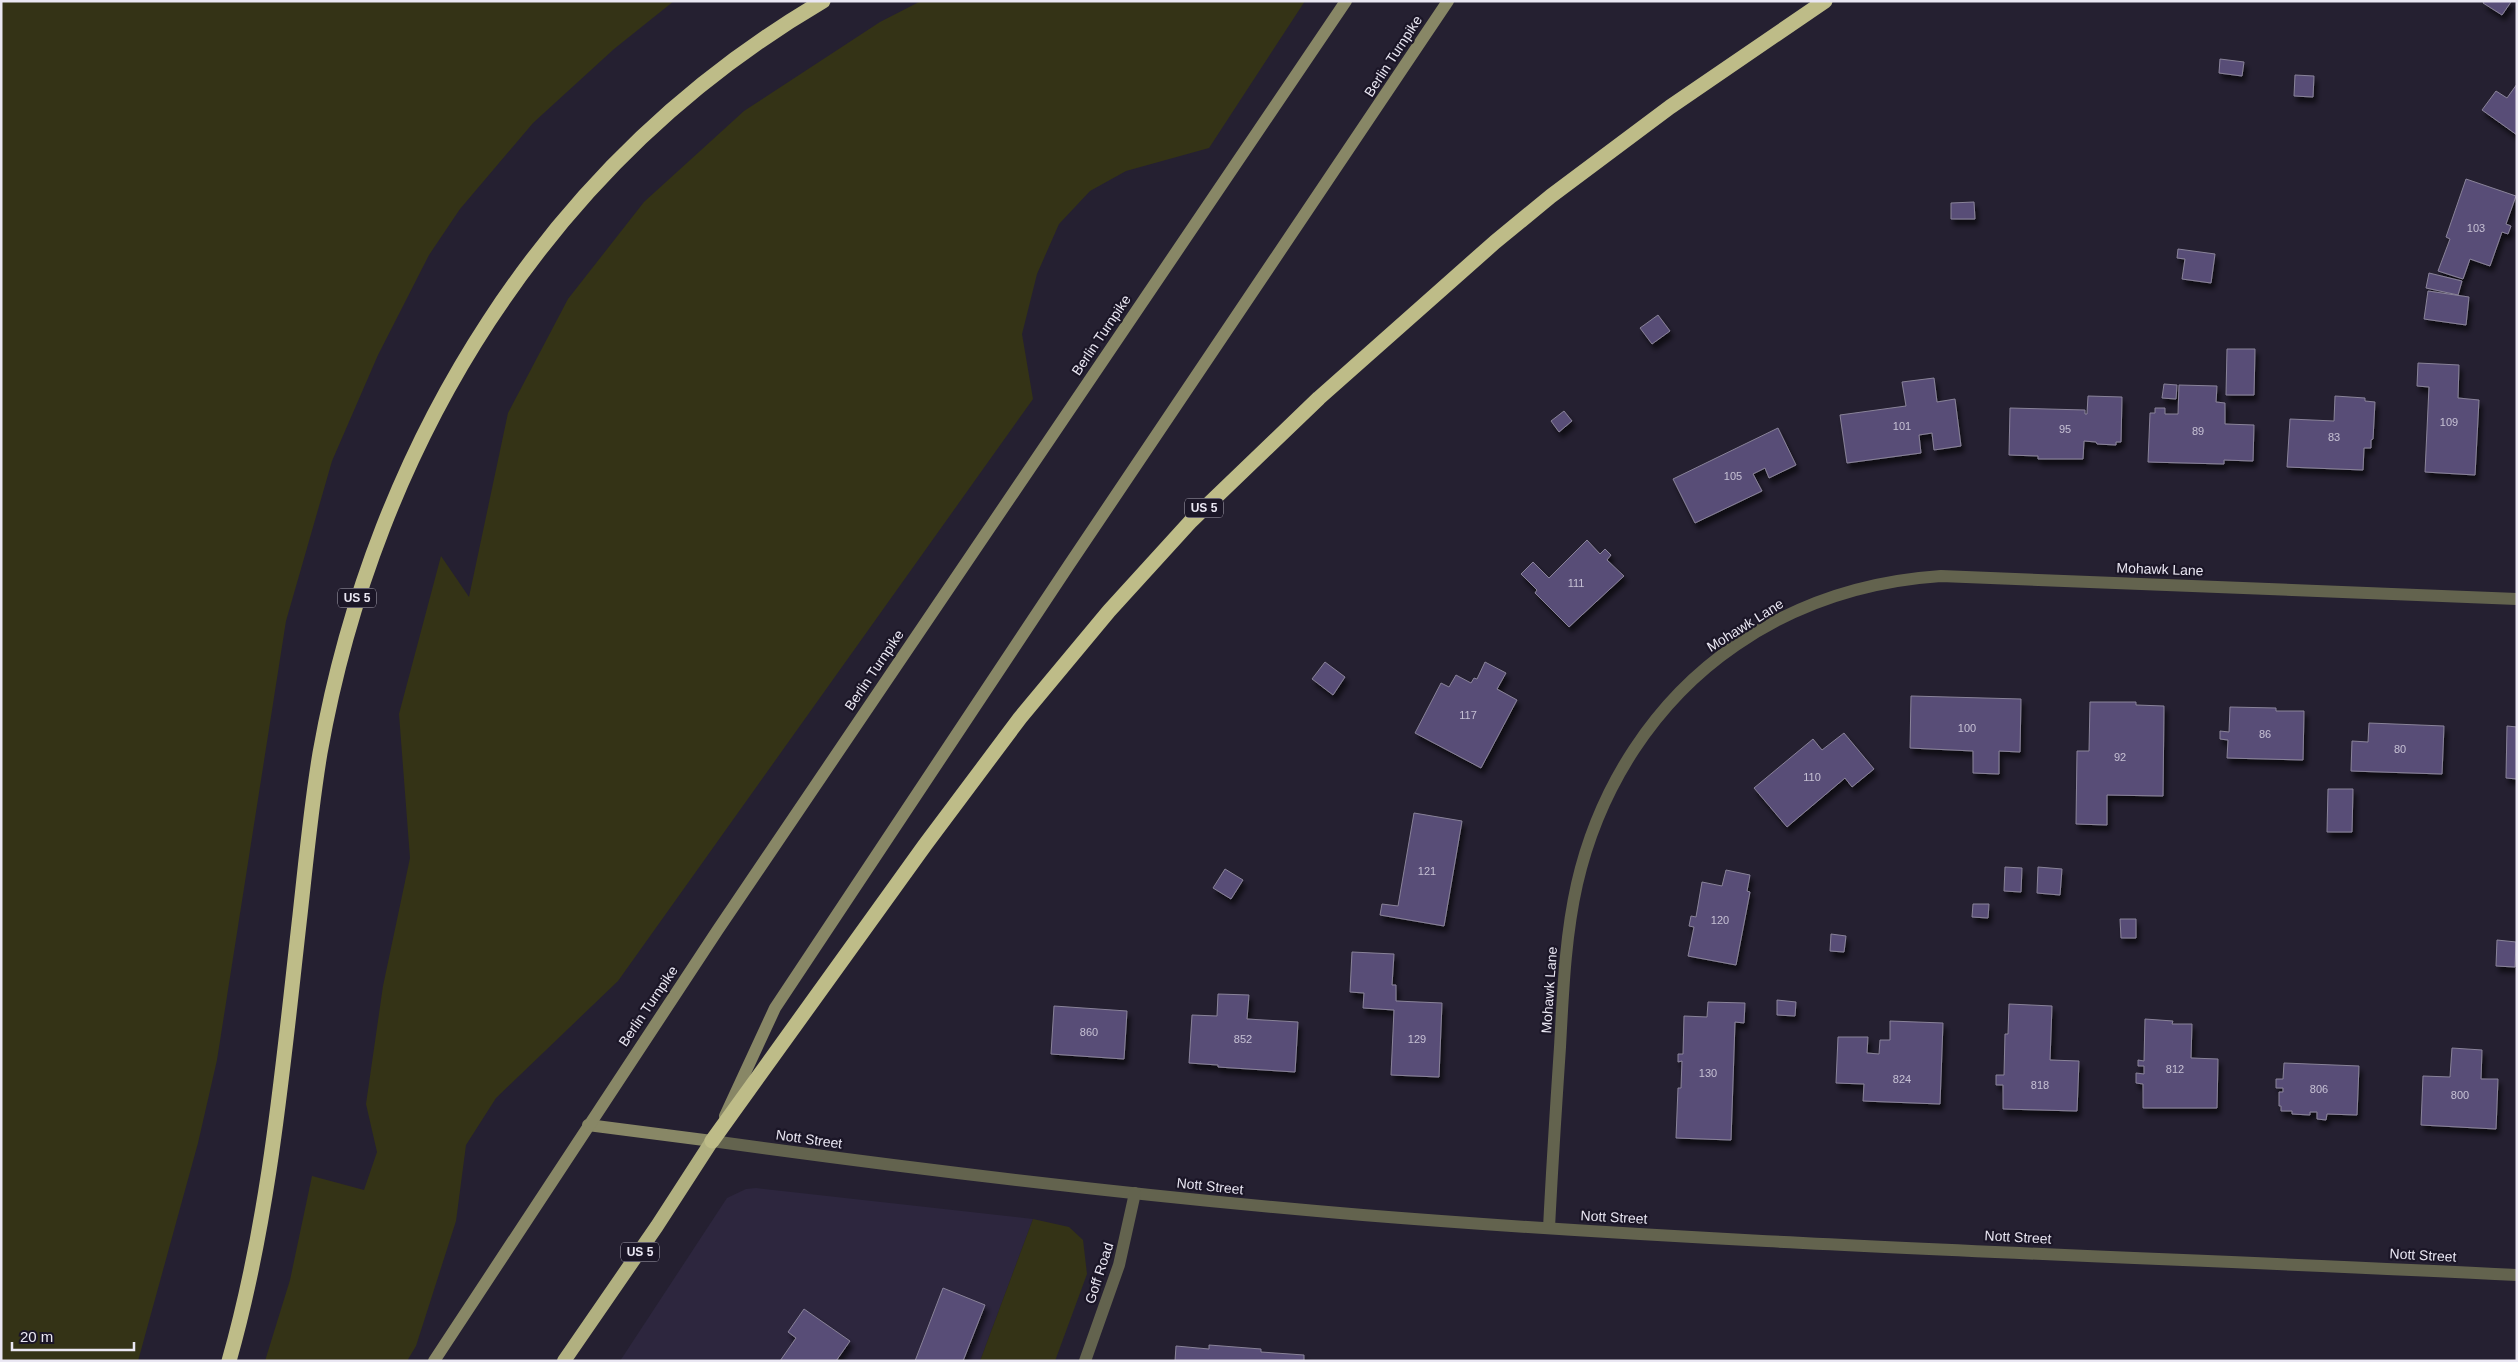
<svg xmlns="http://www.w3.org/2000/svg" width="2518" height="1362" viewBox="0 0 2518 1362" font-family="Helvetica,sans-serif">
<defs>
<filter id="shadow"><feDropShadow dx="3" dy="5.5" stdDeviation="2.5" flood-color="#0009"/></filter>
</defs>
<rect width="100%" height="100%" fill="#252031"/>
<polygon fill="#2d263e" points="756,1188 1033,1219 980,1361 620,1361 727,1198 746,1189"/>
<g fill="#343316">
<polygon points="1,1 674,1 614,49 533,123 460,209 429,255 378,355 332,461 286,621 217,1060 198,1143 138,1361 1,1361"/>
<polygon points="921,1 1305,1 1209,148 1126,171 1090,191 1059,224 1037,274 1022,334 1033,399 618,981 496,1098 466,1145 456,1221 416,1346 407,1361 265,1361 290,1280 312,1176 364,1190 377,1152 366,1104 383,986 410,858 399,714 441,556 469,597 508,413 568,299 644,202 744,111 880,22"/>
<polygon points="1033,1219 1069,1227 1083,1240 1087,1274 1055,1361 980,1361"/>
</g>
<g fill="#594d77" stroke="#898399" filter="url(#shadow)">
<polygon points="2484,1 2510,1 2511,2 2502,15 2483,3"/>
<polygon points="2220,59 2244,62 2242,76 2219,73"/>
<polygon points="2295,75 2314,76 2313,97 2294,96"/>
<polygon points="2517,84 2517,135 2482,110 2496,91 2507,98"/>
<polygon points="2466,179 2516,196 2506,224 2511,226 2508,234 2502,232 2490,266 2470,259 2463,279 2438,271 2450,239 2446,237"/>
<polygon points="1974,202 1975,219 1951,219 1951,203"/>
<polygon points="2178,249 2215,254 2211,283 2182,279 2185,259 2177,258"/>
<polygon points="2429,273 2462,281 2458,295 2426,288"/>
<polygon points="2428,291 2469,297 2466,325 2424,319"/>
<polygon points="1658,315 1670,331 1652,344 1640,328"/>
<polygon points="2227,349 2255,349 2254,395 2226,395"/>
<polygon points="2418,363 2459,365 2458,398 2479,400 2475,475 2425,472 2429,387 2417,386"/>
<polygon points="1934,378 1937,402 1955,399 1961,446 1934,450 1932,433 1919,435 1921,453 1847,463 1840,415 1906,406 1902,382"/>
<polygon points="2164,384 2177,385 2176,399 2162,398"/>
<polygon points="2179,385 2217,386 2216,402 2225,403 2225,424 2254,425 2253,461 2224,460 2224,464 2148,462 2150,413 2155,413 2155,408 2165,408 2165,414 2178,414"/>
<polygon points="2088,396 2122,397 2121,442 2116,442 2116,445 2097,444 2096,442 2084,441 2083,459 2038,459 2038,456 2009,455 2010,408 2085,410 2085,414 2087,414"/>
<polygon points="2335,396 2365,398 2365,401 2375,402 2373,439 2371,440 2371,448 2364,448 2363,470 2287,467 2290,419 2334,421"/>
<polygon points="1564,411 1572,421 1559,432 1551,421"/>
<polygon points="1778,428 1796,465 1769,478 1765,468 1753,474 1762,491 1695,523 1673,479"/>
<polygon points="1587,540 1600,554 1605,549 1611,555 1607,560 1624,576 1569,627 1535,593 1537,590 1521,574 1533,562 1549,578"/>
<polygon points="1325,662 1345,677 1333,695 1312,679"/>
<polygon points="1485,662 1506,673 1497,689 1517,700 1481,768 1415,733 1441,683 1449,687 1456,675 1471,683 1474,678 1477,679"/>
<polygon points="1911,696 2021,699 2020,752 1999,751 1999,774 1973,773 1973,751 1910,748"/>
<polygon points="2090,702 2136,702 2136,705 2164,706 2163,796 2107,795 2107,825 2076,824 2077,751 2089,751"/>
<polygon points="2230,707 2276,708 2276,711 2304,711 2303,760 2227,758 2228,740 2220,739 2220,731 2229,732"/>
<polygon points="2369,723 2444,726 2442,774 2351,771 2352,741 2368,742"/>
<polygon points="2507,726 2517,727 2517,779 2506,778"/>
<polygon points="1844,733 1874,769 1852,787 1845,778 1787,827 1754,788 1813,739 1822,750"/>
<polygon points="2328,789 2353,789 2352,832 2327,832"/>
<polygon points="1414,813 1462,821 1444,926 1380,915 1382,904 1398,906"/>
<polygon points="2005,867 2022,868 2021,892 2004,891"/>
<polygon points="2038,867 2062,869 2060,895 2037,893"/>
<polygon points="1225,869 1243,880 1231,899 1213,888"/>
<polygon points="1726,870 1750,875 1747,891 1750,892 1736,965 1688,956 1694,927 1689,926 1691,916 1696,917 1702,882 1722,886"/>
<polygon points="1973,904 1989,904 1988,918 1972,917"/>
<polygon points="2120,919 2136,919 2136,938 2121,938"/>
<polygon points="1831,934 1846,936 1844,952 1830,951"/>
<polygon points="2497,940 2516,942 2515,967 2496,966"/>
<polygon points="1352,952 1394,954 1392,985 1396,985 1396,1001 1442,1003 1439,1077 1391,1075 1394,1010 1363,1008 1364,993 1350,992"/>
<polygon points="1218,994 1249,995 1247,1019 1298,1022 1295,1072 1218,1067 1218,1065 1189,1063 1192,1015 1217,1016"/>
<polygon points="1777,1000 1796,1002 1795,1016 1777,1015"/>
<polygon points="1708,1002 1745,1003 1744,1023 1735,1022 1731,1140 1676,1138 1678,1088 1681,1088 1682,1061 1678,1062 1678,1054 1683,1054 1684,1016 1707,1017"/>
<polygon points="2009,1004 2052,1006 2050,1060 2079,1061 2077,1111 2003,1109 2003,1085 1996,1085 1996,1075 2004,1075 2005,1034 2008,1034"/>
<polygon points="1054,1006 1127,1011 1124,1059 1051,1054"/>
<polygon points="2145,1019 2173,1021 2172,1024 2192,1024 2191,1058 2218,1059 2217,1108 2143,1108 2143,1084 2136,1083 2136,1073 2144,1074 2144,1066 2138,1066 2138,1060 2144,1061"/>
<polygon points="1890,1021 1943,1023 1940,1104 1863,1101 1864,1084 1836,1083 1838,1037 1868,1037 1867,1053 1879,1054 1880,1040 1890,1040"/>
<polygon points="2452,1048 2482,1050 2481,1079 2498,1079 2496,1129 2421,1125 2423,1076 2450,1077"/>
<polygon points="2284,1063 2359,1066 2357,1115 2327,1114 2326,1120 2317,1119 2317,1112 2310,1112 2310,1115 2292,1114 2292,1111 2281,1111 2281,1106 2279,1106 2279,1092 2283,1092 2283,1088 2276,1088 2276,1079 2283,1079"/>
<polygon points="943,1288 985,1305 963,1361 915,1361"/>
<polygon points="804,1309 850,1341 836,1361 780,1361 796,1338 788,1332"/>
<polygon points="1209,1345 1261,1349 1261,1352 1304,1355 1304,1361 1175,1361 1176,1346 1209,1349"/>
</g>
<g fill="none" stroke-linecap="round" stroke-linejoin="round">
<path stroke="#63634e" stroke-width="12" d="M 1549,1228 C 1552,1168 1556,1107 1560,1047 C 1563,993 1565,937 1577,884 C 1599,788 1654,701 1736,645 C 1797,603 1867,581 1941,576 L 2517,599"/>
<g stroke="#63634e" stroke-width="12">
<path d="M 712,1141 C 929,1171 1146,1197 1363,1215 C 1747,1246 2132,1256 2517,1275"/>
<polyline points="1085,1361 1119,1265 1135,1193"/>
</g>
<g stroke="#888766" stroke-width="12">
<polyline points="725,1116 775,1008 1069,565 1448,1"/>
<polyline points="588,1125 712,1141 716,1134"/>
<polyline points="434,1361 717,931 1346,1"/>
</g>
<polyline stroke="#b1b080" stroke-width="14" points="564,1361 657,1226 712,1141"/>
<g stroke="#bebc88" stroke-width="15">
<polyline points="712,1141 925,845 1020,718 1109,611 1191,521 1319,398 1495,242 1551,196 1670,107 1825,1"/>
<path d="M 229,1361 C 270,1217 283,1064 300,915 C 306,861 311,807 320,753 C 375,443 547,163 823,1"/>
</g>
</g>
<g text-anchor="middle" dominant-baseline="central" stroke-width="4.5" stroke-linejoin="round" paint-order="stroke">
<g font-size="11" fill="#c6c0d4">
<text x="2476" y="228">103</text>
<text x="2449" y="422">109</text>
<text x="1902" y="426">101</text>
<text x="2065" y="429">95</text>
<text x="2198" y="431">89</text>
<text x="2334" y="437">83</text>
<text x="1733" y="476">105</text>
<text x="1576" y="583">111</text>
<text x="1468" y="715">117</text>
<text x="1967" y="728">100</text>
<text x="2265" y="734">86</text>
<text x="2400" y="749">80</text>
<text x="2120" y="757">92</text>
<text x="1812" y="777">110</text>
<text x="1427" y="871">121</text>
<text x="1720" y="920">120</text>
<text x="1089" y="1032">860</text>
<text x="1243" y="1039">852</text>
<text x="1417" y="1039">129</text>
<text x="2175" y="1069">812</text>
<text x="1708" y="1073">130</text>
<text x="1902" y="1079">824</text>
<text x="2040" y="1085">818</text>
<text x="2319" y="1089">806</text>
<text x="2460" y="1095">800</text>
</g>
<g fill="#1b1627" stroke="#aca8b6" stroke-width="1">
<rect x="1185" y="498.5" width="38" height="19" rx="4"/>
<rect x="338" y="588.5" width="38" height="19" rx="4"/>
<rect x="621" y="1242.5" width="38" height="19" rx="4"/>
</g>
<g font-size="12" font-weight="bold" fill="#eae7f3">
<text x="1204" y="508">US 5</text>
<text x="357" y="598">US 5</text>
<text x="640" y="1252">US 5</text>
</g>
<g font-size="14" fill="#eae7f3" stroke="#1b1627">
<text transform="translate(1393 56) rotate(-57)">Berlin Turnpike</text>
<text transform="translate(1101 335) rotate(-56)">Berlin Turnpike</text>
<text transform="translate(2160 569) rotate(2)">Mohawk Lane</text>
<text transform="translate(1745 625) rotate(-32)">Mohawk Lane</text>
<text transform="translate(874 670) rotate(-56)">Berlin Turnpike</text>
<text transform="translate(1549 990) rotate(-86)">Mohawk Lane</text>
<text transform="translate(648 1006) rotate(-56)">Berlin Turnpike</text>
<text transform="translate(809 1139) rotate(8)">Nott Street</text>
<text transform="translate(1210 1186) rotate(6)">Nott Street</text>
<text transform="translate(1614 1217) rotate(3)">Nott Street</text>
<text transform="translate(2018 1237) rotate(3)">Nott Street</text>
<text transform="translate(2423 1255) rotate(3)">Nott Street</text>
<text transform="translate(1099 1273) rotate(-72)">Goff Road</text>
</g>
</g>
<rect width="2518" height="1362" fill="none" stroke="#eae7f3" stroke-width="5"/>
<path d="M12 1342v8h122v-8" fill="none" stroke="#eae7f3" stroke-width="2.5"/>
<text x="20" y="1342" font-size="15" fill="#eae7f3" stroke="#1b1627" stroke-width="4" paint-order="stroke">20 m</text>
</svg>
